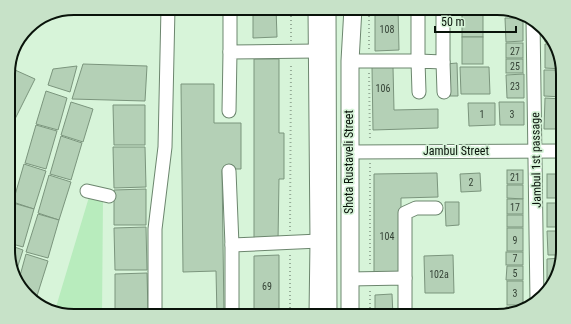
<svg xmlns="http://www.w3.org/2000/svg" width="571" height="324" viewBox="0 0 571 324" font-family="'Roboto Condensed',sans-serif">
<rect width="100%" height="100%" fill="#d7f4d9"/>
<path fill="#b8ecbd" d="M 89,197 L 103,199 L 102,316 C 88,316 64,320 56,307 Z"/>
<g fill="#b4d0b6" stroke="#7b957d">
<polygon points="253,8 276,8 277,37 253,38"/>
<polygon points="375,8 398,8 399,50 375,51"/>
<rect x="468" y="8" width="15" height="6"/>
<rect x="462" y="14" width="21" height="23"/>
<polygon points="505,18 523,18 523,41 506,42"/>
<polygon points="545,31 552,37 554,42 545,42"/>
<rect x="462" y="37" width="21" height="27"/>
<rect x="506" y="43" width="17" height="15"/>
<polygon points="545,44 554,44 563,69 545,68"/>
<polygon points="254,59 279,59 279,133 284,133 284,179 279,179 278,241 254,241"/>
<rect x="506" y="59" width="17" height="14"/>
<polygon points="457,63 458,96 446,96 446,64"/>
<polygon points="83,64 147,66 145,101 72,99"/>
<polygon points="77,66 70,92 48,85 53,69"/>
<polygon points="372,67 393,67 394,110 438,109 438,128 373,130"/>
<polygon points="460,67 489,67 490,94 461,94"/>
<polygon points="15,70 35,79 9,131 9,83"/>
<polygon points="544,70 563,70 563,97 544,96"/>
<polygon points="524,74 524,98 507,98 506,75"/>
<polygon points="181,84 214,84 214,123 241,123 241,169 222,169 224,316 217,316 216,271 183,272"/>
<polygon points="46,91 67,98 58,130 36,124"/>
<polygon points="545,98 563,99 563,129 544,129"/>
<polygon points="71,102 93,109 83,142 61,135"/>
<polygon points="499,102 524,102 524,125 500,125"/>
<polygon points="468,103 495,103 495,125 469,126"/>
<polygon points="113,105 145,105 145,145 114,145"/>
<polygon points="36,125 57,131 46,169 25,163"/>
<polygon points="61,136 82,143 71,180 50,174"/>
<polygon points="113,147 145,147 146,187 114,188"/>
<polygon points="24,164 46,171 34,209 13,202"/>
<rect x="507" y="170" width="16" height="14"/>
<polygon points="437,173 438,197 401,198 401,274 374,275 374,174"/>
<polygon points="480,173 481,191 461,192 460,174"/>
<rect x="547" y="174" width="16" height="24"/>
<polygon points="49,175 71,182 59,220 38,213"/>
<polygon points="507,185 523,185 523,199 507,198"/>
<polygon points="146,189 146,225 114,225 114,190"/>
<rect x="507" y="199" width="16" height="15"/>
<polygon points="445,202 459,202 459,225 446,226"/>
<polygon points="13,203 34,209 23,247 9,243 9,217"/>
<rect x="547" y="203" width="16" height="24"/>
<polygon points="38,214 59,220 48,258 26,252"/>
<rect x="507" y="215" width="16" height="12"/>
<polygon points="146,227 147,270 115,270 114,228"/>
<rect x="507" y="228" width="16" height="23"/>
<polygon points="547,231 563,231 563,255 548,255"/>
<polygon points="9,245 23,250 15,275 9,259"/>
<rect x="506" y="252" width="17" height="13"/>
<polygon points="26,254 48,261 36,299 30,297 19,287 18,283"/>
<polygon points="279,255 279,316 254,316 254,256"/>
<polygon points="453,255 454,293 425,293 424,256"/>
<polygon points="562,258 555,282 547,282 547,259"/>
<polygon points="507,266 523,266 523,280 506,280"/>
<polygon points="147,273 148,312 115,313 115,274"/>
<rect x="507" y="281" width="16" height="24"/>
<polygon points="392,294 393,316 375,316 375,295"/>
<polygon points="506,307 523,307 523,309 506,314"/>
<polygon points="148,314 148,316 116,316 116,315"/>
</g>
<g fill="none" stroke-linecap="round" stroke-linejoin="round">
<g stroke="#6c866e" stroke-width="15">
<g id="minor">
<polyline points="329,8 330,316"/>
<polyline points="533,20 537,301"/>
<polyline points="230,52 230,8"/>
<polyline points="350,61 418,61 418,8"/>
<polyline points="443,62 444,92"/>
<polyline points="419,92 418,61 443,62 443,8"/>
<polyline points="229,111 230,52 317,51"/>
<polyline points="349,152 563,151"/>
<polyline points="229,171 232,245"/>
<polyline points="87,191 109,196"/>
<polyline points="405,278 405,213 416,208 436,208"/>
<polyline points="349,279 405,278 405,313"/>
<polyline points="155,316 155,229 165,147 168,8"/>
<polyline points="232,316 232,245 319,241"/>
</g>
</g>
<g stroke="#6c866e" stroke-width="19">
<g id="major">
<polyline points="317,8 319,241 318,316"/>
<polyline points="350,316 350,61 353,8"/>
</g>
</g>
<g stroke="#95ac97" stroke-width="2" stroke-dasharray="1 3" stroke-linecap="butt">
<polyline points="369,8 369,51"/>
<polyline points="291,41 291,8"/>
<polyline points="369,73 370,141"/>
<polyline points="370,163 370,267"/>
<polyline points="290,231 291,63"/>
<polyline points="290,316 290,253"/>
<polyline points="370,316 370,289"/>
</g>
<use href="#minor" stroke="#fff" stroke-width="13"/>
<use href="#major" stroke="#fff" stroke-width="17"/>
</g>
<g text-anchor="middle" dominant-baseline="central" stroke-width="3.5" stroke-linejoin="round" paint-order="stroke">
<g font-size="10" fill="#344235">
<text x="387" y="29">108</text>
<text x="515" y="51">27</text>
<text x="515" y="66">25</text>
<text x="515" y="86">23</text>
<text x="383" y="88">106</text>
<text x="482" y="114">1</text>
<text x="512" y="114">3</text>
<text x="515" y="177">21</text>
<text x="471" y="182">2</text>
<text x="515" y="207">17</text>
<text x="387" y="236">104</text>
<text x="515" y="240">9</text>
<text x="515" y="258">7</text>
<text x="515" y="273">5</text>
<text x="439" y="274">102a</text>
<text x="267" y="286">69</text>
<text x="515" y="293">3</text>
</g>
<g font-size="12" fill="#09130a" stroke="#d7f4d9">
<text x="456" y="151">Jambul Street</text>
<text transform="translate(536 160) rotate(-91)">Jambul 1st passage</text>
<text transform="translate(349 162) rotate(-90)">Shota Rustaveli Street</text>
</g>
</g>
<path d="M0 0H571V324H0ZM74 15H497A59 59 0 0 1 556 74V250A59 59 0 0 1 497 309H74A59 59 0 0 1 15 250V74A59 59 0 0 1 74 15Z" fill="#c7e2c8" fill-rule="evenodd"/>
<path fill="none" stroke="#09130a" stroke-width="2" d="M74 15H497A59 59 0 0 1 556 74V250A59 59 0 0 1 497 309H74A59 59 0 0 1 15 250V74A59 59 0 0 1 74 15Z"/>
<path d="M435 26v6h81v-6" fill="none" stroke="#09130a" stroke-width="2"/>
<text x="441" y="26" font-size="12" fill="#09130a" stroke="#d7f4d9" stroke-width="3" paint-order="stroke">50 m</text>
</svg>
